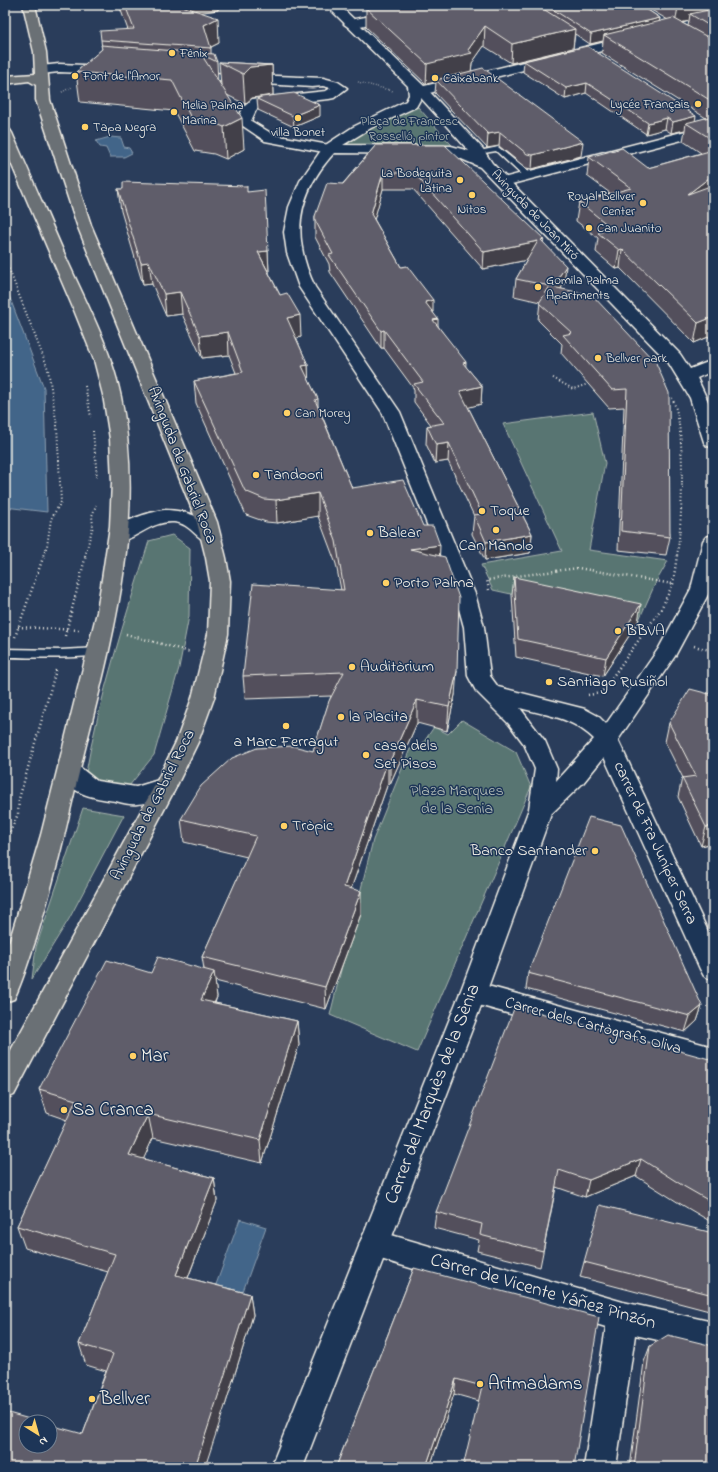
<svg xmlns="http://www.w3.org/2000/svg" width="718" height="1472" viewBox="0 0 718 1472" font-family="'Indie Flower',sans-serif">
<rect width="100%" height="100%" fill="#2a3d5b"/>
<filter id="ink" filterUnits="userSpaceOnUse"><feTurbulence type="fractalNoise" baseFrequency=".025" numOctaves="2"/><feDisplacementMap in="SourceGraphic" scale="8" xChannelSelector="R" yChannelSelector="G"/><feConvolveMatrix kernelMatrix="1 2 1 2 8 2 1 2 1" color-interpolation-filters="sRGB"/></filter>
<g filter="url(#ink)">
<g fill="#587572" stroke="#a6b3ad">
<polygon points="411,104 418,107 458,152 329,149"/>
<polygon points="593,412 605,463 589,550 668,561 656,582 638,622 493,590 481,565 562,551 503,424"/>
<path d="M 172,535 L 190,548 L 189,616 L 179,668 L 154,755 L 125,791 L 85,778 C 99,697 125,620 149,541 Z"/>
<polygon points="462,720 516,752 531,787 417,1052 330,1015 373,840 410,749 419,749 434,727 448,734"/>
<polygon points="83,808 124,815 69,919 32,979 36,947"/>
</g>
<g fill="#436589" stroke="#8a9daf">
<polygon points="110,137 121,138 124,147 129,148 132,153 124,157 110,157 106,148 100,147 96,141"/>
<polygon points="5,285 44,388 47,512 5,507"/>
<polygon points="240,1219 266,1227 241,1297 214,1290"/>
</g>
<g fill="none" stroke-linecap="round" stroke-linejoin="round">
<g stroke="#f4f1e8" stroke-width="3">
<g id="lane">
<polygon points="498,147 531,174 531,178 525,178 496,151 478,154 475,152"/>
<path d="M 98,648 L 103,652 C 98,660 19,657 5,657 L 5,649 L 61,650 Z"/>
</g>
</g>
<g stroke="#f4f1e8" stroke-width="3">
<g id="street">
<polygon points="396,11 402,15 400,18 350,28 344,24 350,20"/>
<polygon points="713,16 713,24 421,95 414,91 416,88"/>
<polygon points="59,64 109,66 115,70 109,74 59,72 41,74 35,70 41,66"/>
<polygon points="189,72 323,78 338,82 347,88 334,98 329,99 261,106 256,110 251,121 274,135 329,145 334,146 336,149 334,152 329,153 265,141 237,122 243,108 252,99 326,91 331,88 323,86 312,87 184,79 183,76 184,73"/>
<polygon points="713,124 713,132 504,186 499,185 497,182 499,179"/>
<path d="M 164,510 C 188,510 209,519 222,539 L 219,543 C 200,548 193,523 174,522 C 149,520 132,545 113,540 L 110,536 C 121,520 147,513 164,510 Z"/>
<path d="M 69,763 L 77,765 L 97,781 L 136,787 L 165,778 L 173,781 L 176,787 L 173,793 C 162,798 150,803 137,804 C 131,805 123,803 116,801 C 92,798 70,794 58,771 L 61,765 Z"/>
<polygon points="473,982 713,1047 713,1071 464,1001 460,993 464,985"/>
<polygon points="374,1230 623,1302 713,1322 713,1352 635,1335 616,1467 584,1467 606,1327 364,1254 359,1244 364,1234"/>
</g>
</g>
<g stroke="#f4f1e8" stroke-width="3">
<path id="secondary" d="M 326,5 L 339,5 L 426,88 L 483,149 L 492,163 L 680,354 L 690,369 L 713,360 L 713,371 L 697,378 L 713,412 L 713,447 L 707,446 L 704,442 L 690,398 L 668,362 L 480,167 L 450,154 L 334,153 C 296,195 291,237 315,287 L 400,412 L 475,594 L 484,627 L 490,676 L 498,687 L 585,709 L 598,716 L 606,724 L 659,648 L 691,589 L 703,541 L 706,537 L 713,535 L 713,581 L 711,589 L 675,656 L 618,740 L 713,942 L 713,980 L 704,976 L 700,969 L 604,757 L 583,783 L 551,814 L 486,993 L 303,1467 L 271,1467 L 460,993 L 529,809 L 535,769 L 524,744 L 509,724 L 476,691 L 468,676 L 464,627 L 455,594 L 382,412 L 299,287 L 287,253 L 284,232 L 289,207 L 300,181 L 324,146 L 353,127 L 406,101 L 409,95 L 408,86 ZM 421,98 L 469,151 L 451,146 L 343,145 L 371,128 L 416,107 ZM 520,708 C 550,716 571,717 594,739 L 556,781 L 557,769 L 545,741 Z"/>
</g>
<g stroke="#f4f1e8" stroke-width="3">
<g id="highway">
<polygon points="23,5 35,5 46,52 50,100 91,225 217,522 226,558 230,581 228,634 214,698 198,742 176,787 14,1095 5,1099 5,1061 154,787 176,742 192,698 208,634 210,581 206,558 197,522 77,225 36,100 36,85 29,81 5,84 5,76 35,74 34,52"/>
<path d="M 5,129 L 10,130 L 12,133 C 31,176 49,219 68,262 C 88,306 111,349 121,397 C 148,530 107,657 76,785 C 64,837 52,889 36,939 C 29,959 23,980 14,999 L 5,1002 L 5,956 L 41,835 L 97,612 L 110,526 L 112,482 L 110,439 L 103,395 L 94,360 L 74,310 L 5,149 Z"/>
</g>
</g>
<g stroke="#f4f1e8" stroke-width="1.5" stroke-dasharray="0.5 2" stroke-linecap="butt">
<polyline points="358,82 393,91"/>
<polyline points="62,92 72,87"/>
</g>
<g stroke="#f4f1e8" stroke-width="2" stroke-dasharray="1 2.5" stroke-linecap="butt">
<polyline points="5,259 48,369 57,426 61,502 51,519 47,546 43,556"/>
<polyline points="553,378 573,389 591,383"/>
<polyline points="85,386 91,417"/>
<path d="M 672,398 C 687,428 682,522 677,556"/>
<polyline points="93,431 97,478"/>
<polyline points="85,556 93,526 92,516 96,505"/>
</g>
<g stroke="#f4f1e8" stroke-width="2.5" stroke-dasharray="1 3" stroke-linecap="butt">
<polyline points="489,590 487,580 578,568 673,584"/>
<polyline points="18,627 79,630"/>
<polyline points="126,634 190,652"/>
<polyline points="65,636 86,555"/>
<polyline points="15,637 44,555"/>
<polyline points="694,646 713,651"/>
<polyline points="5,679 6,671"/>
<polyline points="588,695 601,693 661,609 673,584 677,555"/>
<polyline points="5,843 18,814 19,799 56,670"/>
</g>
<use href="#lane" fill="#1d3557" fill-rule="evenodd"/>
<use href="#street" fill="#1d3557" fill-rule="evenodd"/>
<use href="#secondary" fill="#1d3557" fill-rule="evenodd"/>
<use href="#highway" fill="#6b6f75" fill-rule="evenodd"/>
</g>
<g fill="#52505b" stroke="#f4f1e8" fill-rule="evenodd">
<polygon points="119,5 218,5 218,10 200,12 219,43 211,47 211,53 217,62 218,82 221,85 219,62 272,65 273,95 252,98 245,104 227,95 244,149 226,159 214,154 195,151 174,111 80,102 76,72 102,49 101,40 128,30"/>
<path d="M 539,5 L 640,5 L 660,18 L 659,22 L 668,20 L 643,5 L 713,5 L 713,335 L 694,343 L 620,268 L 616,269 L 596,252 L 598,238 L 576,221 L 579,202 L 610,193 L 587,176 L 589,157 L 648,168 L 701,153 L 683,141 L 685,130 L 671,133 L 665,129 L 646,134 L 586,93 L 565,99 L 523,72 L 524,61 L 695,121 L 706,118 L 602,53 L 603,41 L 590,44 L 575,34 L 573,48 L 511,63 L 484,46 L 472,63 L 471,71 L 581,156 L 532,169 L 526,168 L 499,146 L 487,148 L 435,93 L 436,82 L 426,84 L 366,27 L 366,8 L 539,6 ZM 689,21 L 688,26 L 682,23 L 683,22 Z"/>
<polygon points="257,99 320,116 294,127 258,110"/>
<polygon points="376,145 544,239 543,243 564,284 561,288 656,363 670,537 666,555 618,550 624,407 609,408 561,353 562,344 538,320 540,302 514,296 516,279 527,260 483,269 413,189 383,189 374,219 401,267 433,312 438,326 466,367 482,386 481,404 468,407 532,534 530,553 485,560 472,534 474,516 448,461 435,463 426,444 427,426 431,425 414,402 414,389 384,348 381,348 330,272 329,264 315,237 315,216"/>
<polygon points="118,189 248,192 268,251 269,273 301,337 296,338 308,365 308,379 318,399 318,406 352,488 423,526 440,556 455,695 447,731 417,723 390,784 388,783 351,889 361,914 326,1009 215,981 217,997 215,1003 297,1021 299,1045 262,1163 153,1138 143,1159 214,1178 217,1201 188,1278 250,1294 253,1315 225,1406 83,1434 106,1371 86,1365 79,1344 108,1272 25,1248 17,1226 67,1120 47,1113 39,1089 151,973 204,969 202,957 247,857 184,842 181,819 313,751 331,696 245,699 243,676 341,590 336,564 318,516 277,523 266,522 246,515 196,403 194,381 236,373 229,355 202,358 182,314 166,316 152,284 143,285 121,211"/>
<polygon points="514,577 638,622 603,676 516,657 512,595"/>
<polygon points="713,695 713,843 701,846 678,797 682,778 683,778 665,742 669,723"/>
<polygon points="528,973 702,1006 697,1021 685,1032 526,989"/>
<polygon points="713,1060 713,1223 679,1203 636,1176 585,1197 556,1187 540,1267 477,1251 479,1240 434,1228 436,1212"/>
<polygon points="713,1233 713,1312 580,1277 584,1262"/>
<polygon points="414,1268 574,1467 479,1401 454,1394 430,1467 336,1467"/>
<polygon points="650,1346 713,1467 630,1467 644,1362"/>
</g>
<g fill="#42414a" stroke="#f4f1e8">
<polygon points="151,5 218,5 218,10 152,19"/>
<polygon points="687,5 713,5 713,15 690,14 689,21 675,24 678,7"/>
<polygon points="218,18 219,43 209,48 204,25"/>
<polygon points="660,18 658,28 604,35 603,41 590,44 591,34"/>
<polygon points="485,26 484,46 472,63 471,73 436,80 436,82 426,84 427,64 468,50"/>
<polygon points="575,29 573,48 511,63 512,44"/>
<polygon points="272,65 273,95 252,98 245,104 243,74 250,67"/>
<polygon points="587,83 586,93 565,99 566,88"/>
<polygon points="320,105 320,116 294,127 293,116"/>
<polygon points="696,116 694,127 686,123 685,130 671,133 673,122"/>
<polygon points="242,118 244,149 226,159 224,127"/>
<polygon points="667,118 665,129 646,134 648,123"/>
<polygon points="500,132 499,146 487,148 488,134"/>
<polygon points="583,142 581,156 532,169 533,155"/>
<polygon points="383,173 383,189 371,231 371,214"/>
<polygon points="713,175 713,191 688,194"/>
<polygon points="538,241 537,258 483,269 484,252"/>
<polygon points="622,249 620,268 616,269 619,250"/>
<polygon points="268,251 269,273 258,252"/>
<polygon points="149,262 152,284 143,285 141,263"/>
<polygon points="566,266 564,284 550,304 552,287"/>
<polygon points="180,292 182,314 166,316 164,294"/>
<polygon points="433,300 433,318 425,302"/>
<polygon points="300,315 301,337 288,340 287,318"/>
<polygon points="713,317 713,335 694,343 698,323"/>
<polygon points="438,319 438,336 433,320"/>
<polygon points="384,330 384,348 381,348 381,331"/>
<polygon points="228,332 229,355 202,358 200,336"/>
<polygon points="466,362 465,380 463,363"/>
<polygon points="308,365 309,387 302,366"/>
<polygon points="482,386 481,404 459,410 460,391"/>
<polygon points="449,443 448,461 435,463 436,445"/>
<polygon points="318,493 318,516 277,523 276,500"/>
<polygon points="532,534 530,553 485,560 486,542"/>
<polygon points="440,545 439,568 410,549"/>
<polygon points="641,604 638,622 603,676 606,658"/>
<polygon points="457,671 455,695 447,731 449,707"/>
<polygon points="417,700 417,723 390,784 390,761"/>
<polygon points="388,760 388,783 344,909 344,887"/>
<polygon points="713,826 713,843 701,846 706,827"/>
<polygon points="361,891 361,914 326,1009 325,987"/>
<polygon points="214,972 217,997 204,1025 201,1000"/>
<polygon points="702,1006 697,1021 685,1032 690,1016"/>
<polygon points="297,1021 299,1045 262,1163 260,1140"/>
<polygon points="148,1114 153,1138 135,1178 129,1155"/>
<polygon points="641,1159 636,1176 585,1197 589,1180"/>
<polygon points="214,1178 217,1201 181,1296 176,1275"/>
<polygon points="250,1294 253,1315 225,1406 205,1467 195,1467"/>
<polygon points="456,1379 454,1394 430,1467 426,1467"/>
</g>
<g fill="#5f5d6a" stroke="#f4f1e8">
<polygon points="125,5 179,5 218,18 204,25 211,48 101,40 100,31 134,29"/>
<polygon points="381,5 537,5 575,29 512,44 485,26 468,50 472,53 427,64 366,8"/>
<polygon points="546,5 640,5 660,18 591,34"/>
<polygon points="674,5 687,5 678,7"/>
<polygon points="713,9 713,28 690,14"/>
<polygon points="673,18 713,40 713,102 604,35"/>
<polygon points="101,45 214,54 217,62 201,54 242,118 224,127 212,122 192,120 172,80 76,72 102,49"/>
<polygon points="587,46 696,116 673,122 667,118 648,123 587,83 566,88 524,61"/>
<polygon points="219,62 272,65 250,67 243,74"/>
<polygon points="483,68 583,142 533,155 527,154 500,132 488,134 436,80"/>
<polygon points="294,93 320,105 293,116 257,99 261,97"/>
<polygon points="713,116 713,140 686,123"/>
<polygon points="376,145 445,145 544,239 541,240 566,266 552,287 592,295 656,363 669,393 670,537 621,531 627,389 612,390 563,335 572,333 539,303 550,286 516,279 538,241 484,252 414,173 383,173 371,214 401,267 407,266 433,300 425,302 438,319 433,320 466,362 463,363 482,386 460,391 532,534 486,542 474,515 482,514 449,443 436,445 427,426 444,423 414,384 423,382 384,330 381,331 329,255 333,254 315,220 315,216 327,183 343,184"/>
<polygon points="622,148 648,168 713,150 713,175 688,194 713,185 713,317 698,323 622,249 619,250 598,233 613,229 579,202 631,188 589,157"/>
<polygon points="123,182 247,186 247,192 265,190 268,251 258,252 280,295 287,293 300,315 287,318 308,365 302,366 318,399 315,400 352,488 403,480 423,526 433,526 440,545 410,549 445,557 459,598 457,671 449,707 417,700 390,761 388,760 344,887 361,891 325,987 202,957 256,836 181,819 201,786 232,758 257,748 293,746 313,751 329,701 344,672 243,676 253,584 344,590 336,541 318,493 276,500 264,499 245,491 194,381 243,372 228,332 200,336 180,292 164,294 149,262 141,263 118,189 123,189"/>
<polygon points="514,577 641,604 606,658 518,639"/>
<polygon points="690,689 713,695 713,826 706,827 682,778 696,776 669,723"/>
<polygon points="589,817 621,825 702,1006 690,1016 528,973"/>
<polygon points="158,957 214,972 201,1000 297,1021 260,1140 148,1114 129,1155 214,1178 176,1275 250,1294 221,1387 195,1467 5,1467 5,1412 40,1422 26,1422 26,1446 50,1446 50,1425 83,1434 113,1354 79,1344 115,1254 17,1226 76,1100 39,1089 107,960 151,973"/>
<polygon points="515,1006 713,1060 713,1203 685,1187 641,1159 589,1180 559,1170 543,1251 480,1235 482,1224 436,1212"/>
<polygon points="600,1205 713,1233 713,1295 584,1262"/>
<polygon points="414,1268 599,1317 574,1467 463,1467 482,1386 456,1379 426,1467 336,1467"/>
<polygon points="668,1335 713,1346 713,1467 634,1467 650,1346"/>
</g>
</g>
<g fill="#ffd166" stroke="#1d3557" stroke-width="1.5">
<circle cx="172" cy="53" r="4"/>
<circle cx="75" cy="76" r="4"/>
<circle cx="435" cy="78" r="4"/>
<circle cx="698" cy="104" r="4"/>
<circle cx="174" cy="112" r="4"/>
<circle cx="298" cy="118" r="4"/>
<circle cx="85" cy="127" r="4"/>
<circle cx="460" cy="180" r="4"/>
<circle cx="472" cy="195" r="4"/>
<circle cx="643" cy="203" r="4"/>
<circle cx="589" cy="228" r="4"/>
<circle cx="538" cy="287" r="4"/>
<circle cx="598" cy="358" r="4"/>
<circle cx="287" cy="413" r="4"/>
<circle cx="256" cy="475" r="4"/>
<circle cx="482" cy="511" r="4"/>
<circle cx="496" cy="530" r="4"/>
<circle cx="370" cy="533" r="4"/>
<circle cx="386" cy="583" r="4"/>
<circle cx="618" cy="631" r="4"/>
<circle cx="352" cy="667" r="4"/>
<circle cx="549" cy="682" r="4"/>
<circle cx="341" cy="717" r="4"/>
<circle cx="286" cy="726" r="4"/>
<circle cx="366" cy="755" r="4"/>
<circle cx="284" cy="826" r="4"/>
<circle cx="595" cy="851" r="4"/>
<circle cx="133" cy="1056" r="4"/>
<circle cx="64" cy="1110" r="4"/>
<circle cx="480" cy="1384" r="4"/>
<circle cx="92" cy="1399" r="4"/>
</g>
<g text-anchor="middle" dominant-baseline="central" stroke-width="3" stroke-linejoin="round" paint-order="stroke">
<g font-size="13" fill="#f4f1e8" stroke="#1d3557" text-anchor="start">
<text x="180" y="53">Fènix</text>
<text x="83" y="76">Font de l'Amor</text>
<text x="443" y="78">Caixabank</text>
<text x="690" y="104" text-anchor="end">Lycée Français</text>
<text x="182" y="105">Melia Palma<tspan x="182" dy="15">Marina</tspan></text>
<text x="93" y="127">Tapa Negra</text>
<text x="298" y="132" text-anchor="middle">villa Bonet</text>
<text x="452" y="173" text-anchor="end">La Bodeguita<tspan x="452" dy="15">Latina</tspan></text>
<text x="635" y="196" text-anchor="end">Royal Bellver<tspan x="635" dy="15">Center</tspan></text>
<text x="472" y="209" text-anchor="middle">Nitos</text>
<text x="597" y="228">Can Juanito</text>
<text x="546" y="280">Gomila Palma<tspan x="546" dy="15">Apartments</tspan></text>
<text x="606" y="358">Bellver park</text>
<text x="295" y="413">Can Morey</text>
</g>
<g font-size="13" fill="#b6bfb9" stroke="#1d3557">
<text x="409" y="121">Plaça de Francesc<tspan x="409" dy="15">Rosselló, pintor</tspan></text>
</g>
<g font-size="13" fill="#f4f1e8" stroke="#1d3557">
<text transform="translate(535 215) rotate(46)">Avinguda de Joan Miró</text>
</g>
<g font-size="16" fill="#f4f1e8" stroke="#1d3557">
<text transform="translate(182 465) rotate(69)">Avinguda de Gabriel Roca</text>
<text transform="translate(153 805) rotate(-63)">Avinguda de Gabriel Roca</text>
<text transform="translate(655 843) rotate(65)">carrer de Fra Juníper Serra</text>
<text transform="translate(593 1026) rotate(15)">Carrer dels Cartògrafs Oliva</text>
</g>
<g font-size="16" fill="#f4f1e8" stroke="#1d3557" text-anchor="start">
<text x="264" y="475">Tandoori</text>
<text x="490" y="511">Toque</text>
<text x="378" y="533">Balear</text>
<text x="496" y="546" text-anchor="middle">Can Manolo</text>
<text x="394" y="583">Porto Palma</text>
<text x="626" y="631">BBVA</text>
<text x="360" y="667">Auditòrium</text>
<text x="557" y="682">Santiago Rusiñol</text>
<text x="349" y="717">la Placita</text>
<text x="286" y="742" text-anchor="middle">a Marc Ferragut</text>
<text x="374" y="746">casa dels<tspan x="374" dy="18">Set Pisos</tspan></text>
<text x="292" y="826">Tròpic</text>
<text x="587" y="851" text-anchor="end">Banco Santander</text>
</g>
<g font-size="16" fill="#b6bfb9" stroke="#1d3557">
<text x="457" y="791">Plaza Marques<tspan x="457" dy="18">de la Senia</tspan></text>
</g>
<g font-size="19" fill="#f4f1e8" stroke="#1d3557" text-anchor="start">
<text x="141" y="1056">Mar</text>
<text x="72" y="1110">Sa Cranca</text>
<text x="488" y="1384">Artmadams</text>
<text x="100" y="1399">Bellver</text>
</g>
<g font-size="19" fill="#f4f1e8" stroke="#1d3557">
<text transform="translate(433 1094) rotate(-69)">Carrer del Marquès de la Sènia</text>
<text transform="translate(543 1292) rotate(16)">Carrer de Vicente Yáñez Pinzón</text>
</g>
</g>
<rect width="718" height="1472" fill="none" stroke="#1d3557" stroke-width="20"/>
<rect x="10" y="10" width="698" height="1452" fill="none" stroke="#f4f1e8" stroke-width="1.5" filter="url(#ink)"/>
<g transform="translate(38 1434) rotate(143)"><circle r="19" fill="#1d3557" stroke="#738091"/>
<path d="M0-3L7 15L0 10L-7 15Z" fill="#ffd166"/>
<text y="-6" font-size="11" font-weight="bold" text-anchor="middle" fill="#f4f1e8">N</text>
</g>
</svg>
